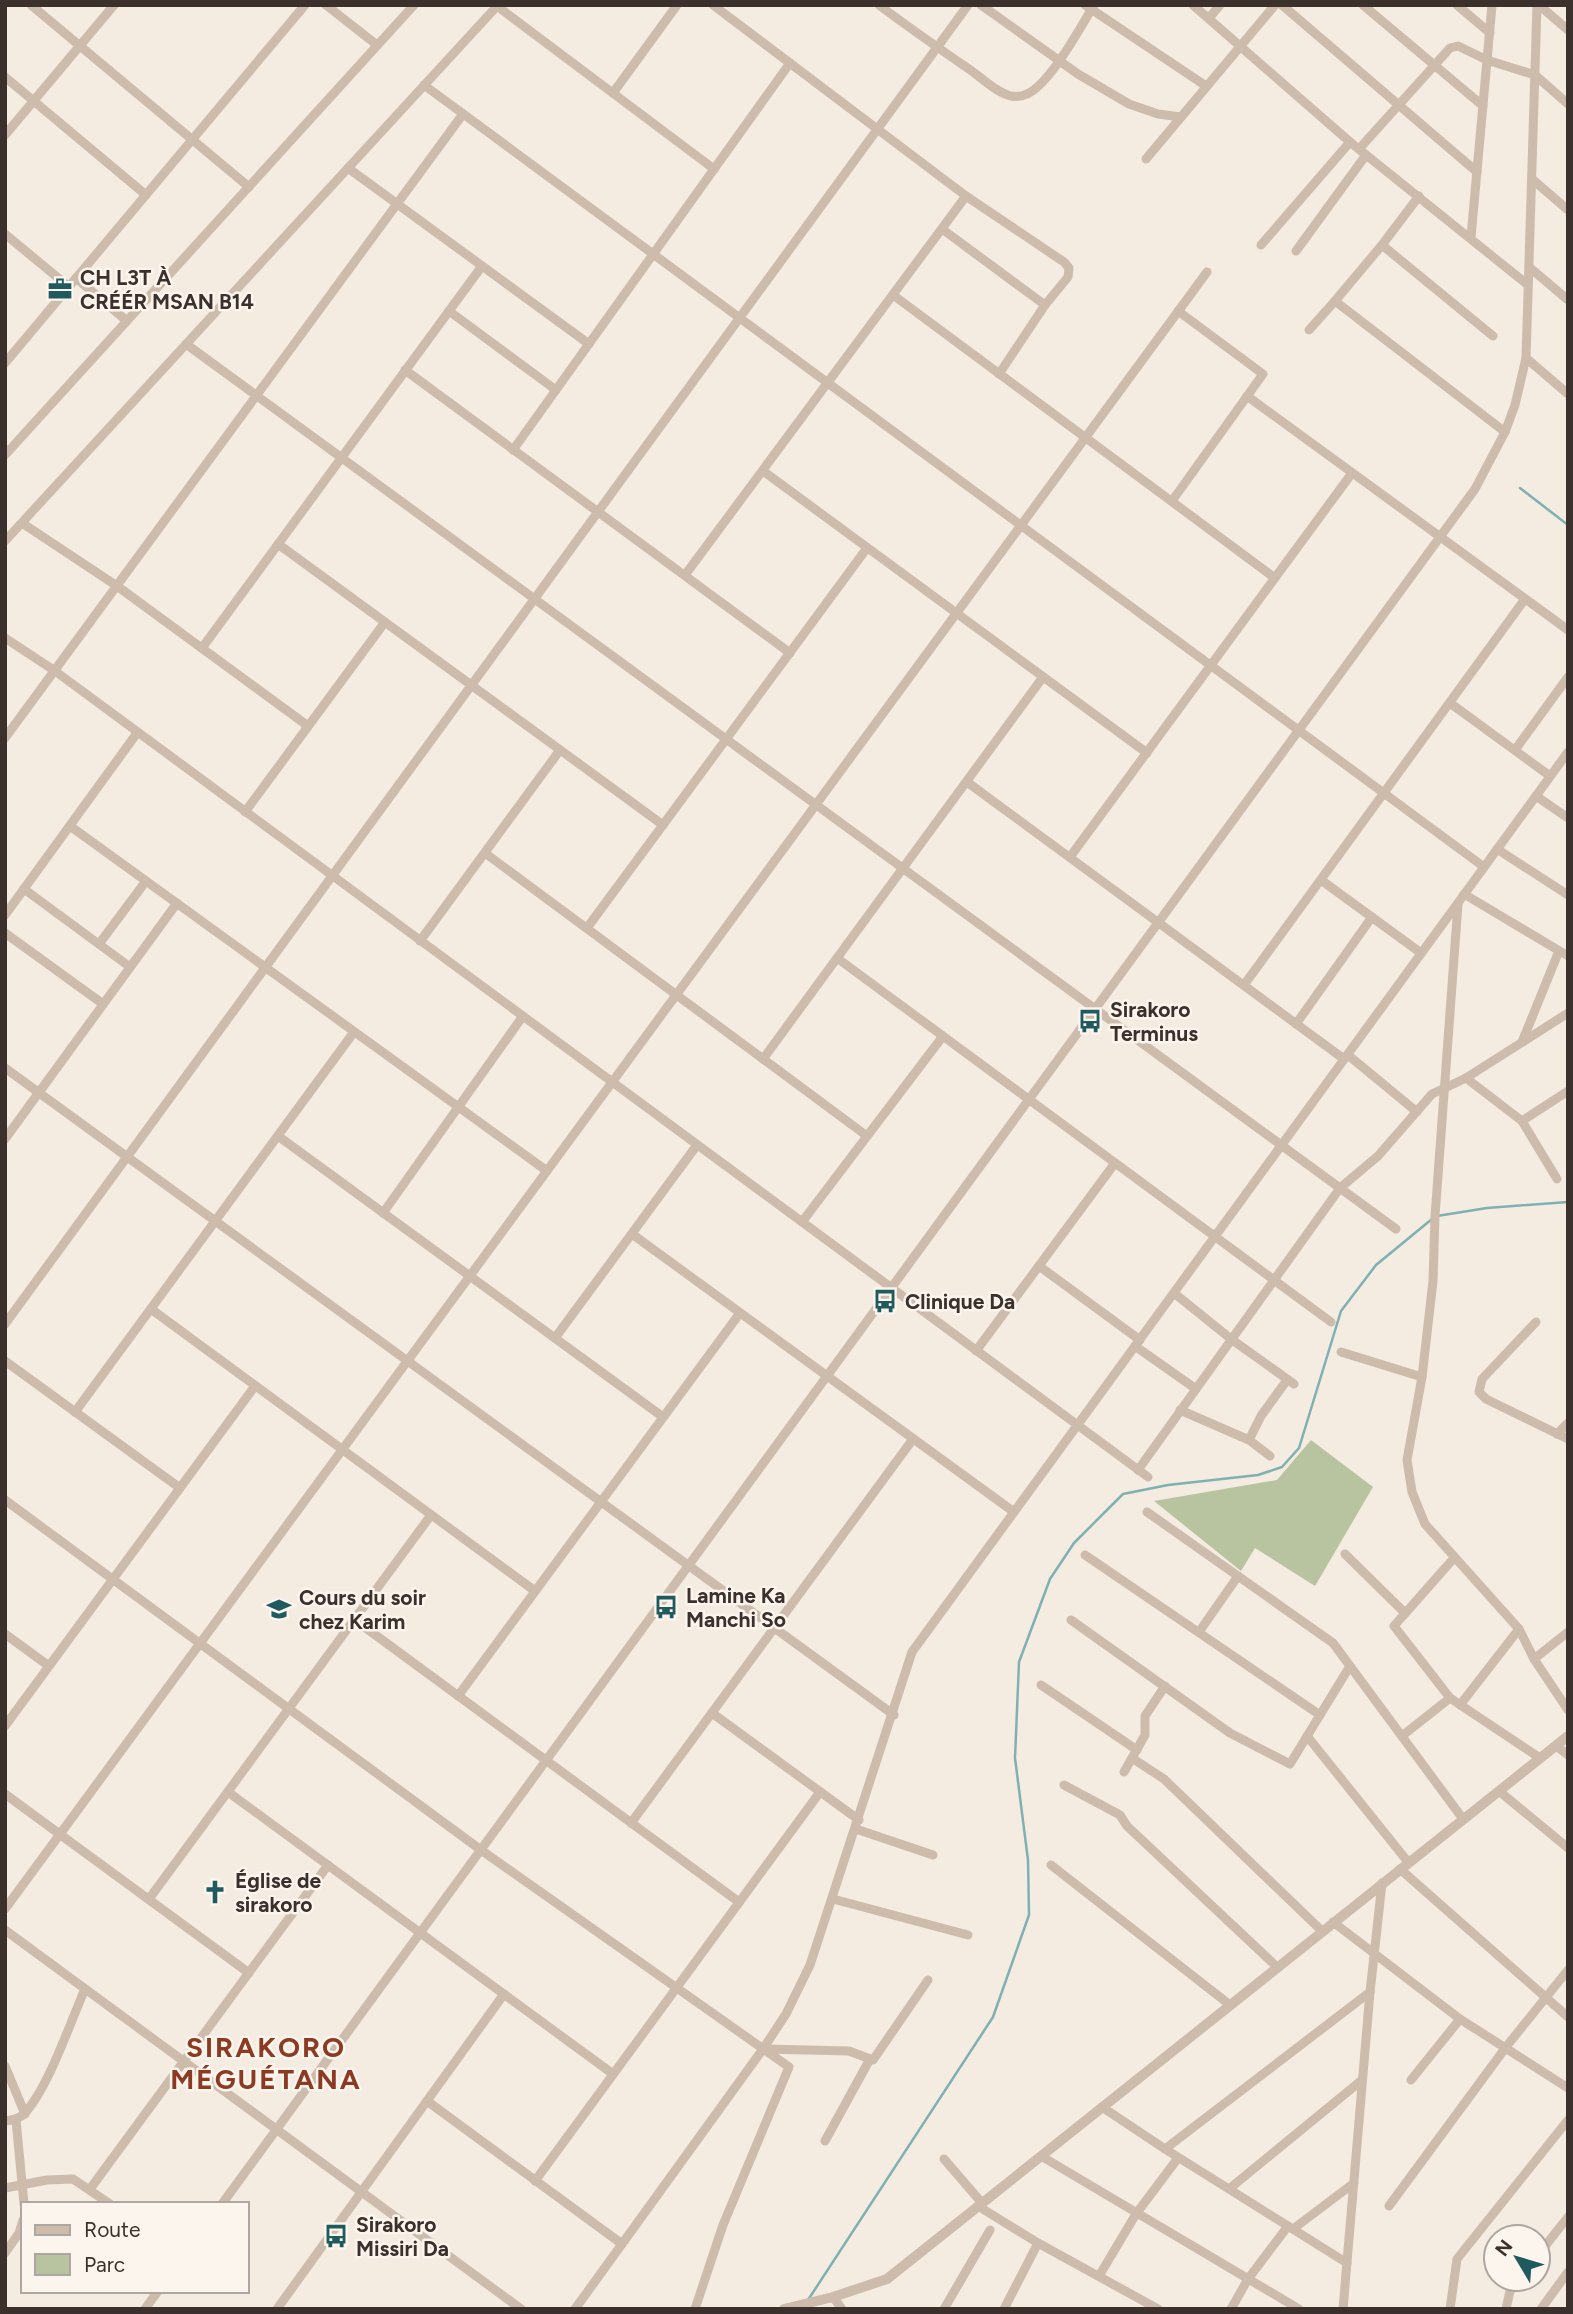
<svg xmlns="http://www.w3.org/2000/svg" width="1573" height="2314" viewBox="0 0 1573 2314" font-family="Figtree,sans-serif">
<rect width="100%" height="100%" fill="#f4ebe1"/>
<polygon fill="#b8c4a0" points="1311,1440 1373,1487 1315,1586 1255,1548 1241,1571 1154,1501 1277,1480"/>
<g fill="none" stroke-linecap="round" stroke-linejoin="round">
<g stroke="#7fb0b2" stroke-width="2.5">
<polyline points="1520,488 1568,525"/>
<polyline points="1437,1216 1487,1208 1568,1202"/>
<polyline points="808,2300 993,2017 1029,1915 1028,1860 1015,1758 1019,1662 1050,1579 1074,1543 1123,1494 1168,1485 1258,1475 1282,1467 1299,1448 1341,1311 1376,1265 1432,1219"/>
</g>
<g stroke="#cdbbac" stroke-width="9">
<polyline points="31,5 249,187"/>
<polyline points="326,5 377,45"/>
<polyline points="713,5 966,196 1064,262 1069,268 1068,277 1045,305 999,374"/>
<path d="M 879,5 C 908,27 937,47 966,67 C 980,76 995,92 1011,96 C 1016,97 1023,96 1027,94 C 1050,84 1080,28 1094,5"/>
<polyline points="981,5 1078,74 1129,104 1158,114 1181,117"/>
<polyline points="1085,5 1206,86"/>
<polyline points="1193,5 1350,142 1528,285"/>
<polyline points="1282,5 1477,172"/>
<polyline points="1363,5 1483,106"/>
<polyline points="1457,5 1490,33"/>
<polyline points="1539,5 1568,30"/>
<polyline points="497,6 714,169"/>
<polyline points="1209,18 1220,5"/>
<polyline points="5,77 146,195"/>
<polyline points="424,85 1484,867"/>
<polyline points="613,93 677,5"/>
<polyline points="5,135 114,5"/>
<polyline points="1359,149 1450,48 1458,46 1487,60 1535,75 1568,104"/>
<polyline points="1146,159 1275,5"/>
<polyline points="348,168 589,344"/>
<polyline points="1532,179 1568,210"/>
<polyline points="1419,196 1382,245 1335,301 1505,432"/>
<polyline points="942,229 1045,305"/>
<polyline points="5,234 69,287"/>
<polyline points="1471,237 1492,5"/>
<polyline points="1261,245 1350,142"/>
<polyline points="1382,245 1493,336"/>
<polyline points="1296,251 1366,155"/>
<polyline points="1529,267 1568,300"/>
<polyline points="76,278 127,321"/>
<polyline points="893,295 1275,578"/>
<polyline points="449,311 556,390"/>
<polyline points="1309,330 1335,301"/>
<polyline points="186,344 1396,1229"/>
<polyline points="1526,358 1568,394"/>
<polyline points="5,363 305,5"/>
<polyline points="405,370 790,653"/>
<polyline points="1247,396 1568,630"/>
<polyline points="513,450 790,63"/>
<polyline points="5,455 414,5"/>
<polyline points="763,471 1147,753"/>
<polyline points="1172,501 1263,374 1178,311"/>
<polyline points="22,523 117,586 308,726"/>
<polyline points="5,541 498,5"/>
<polyline points="278,544 663,825"/>
<polyline points="685,575 966,196"/>
<polyline points="5,638 55,671 1148,1477"/>
<polyline points="202,648 482,266"/>
<polyline points="1450,703 1550,776"/>
<polyline points="5,738 463,114"/>
<polyline points="1515,750 1568,677"/>
<polyline points="967,782 1344,1059"/>
<polyline points="1536,796 1568,818"/>
<polyline points="245,812 385,622"/>
<polyline points="70,826 547,1171"/>
<polyline points="1497,849 1568,895"/>
<polyline points="485,853 867,1136"/>
<polyline points="1070,857 1352,473"/>
<polyline points="1321,880 1421,953"/>
<polyline points="24,889 130,967"/>
<polyline points="1464,894 1568,956"/>
<polyline points="1458,904 1435,1216 1433,1281 1422,1377 1407,1460 1412,1492 1425,1524 1519,1629 1534,1659 1568,1710"/>
<polyline points="5,915 137,733"/>
<polyline points="587,928 867,548"/>
<polyline points="5,933 103,1004"/>
<polyline points="420,941 560,750"/>
<polyline points="99,944 146,881"/>
<polyline points="837,958 1331,1322"/>
<polyline points="1244,985 1525,599"/>
<polyline points="1296,1024 1372,917"/>
<polyline points="1522,1042 1559,951"/>
<polyline points="1348,1055 1417,1112"/>
<polyline points="763,1059 1043,677"/>
<polyline points="5,1068 894,1715"/>
<polyline points="1466,1078 1522,1121 1557,1179"/>
<polyline points="1522,1121 1568,1091"/>
<polyline points="278,1136 663,1417"/>
<polyline points="5,1139 177,903"/>
<polyline points="383,1213 523,1016"/>
<polyline points="802,1222 943,1036"/>
<polyline points="632,1234 1014,1512"/>
<polyline points="1039,1266 1140,1340"/>
<polyline points="1174,1293 1231,1339 1294,1384"/>
<polyline points="151,1309 535,1591"/>
<polyline points="1536,1322 1482,1379 1479,1392 1486,1399 1568,1439"/>
<polyline points="5,1324 968,5"/>
<polyline points="555,1338 697,1145"/>
<polyline points="1135,1346 1196,1389"/>
<polyline points="976,1351 1115,1163"/>
<polyline points="1341,1352 1422,1377"/>
<polyline points="5,1361 180,1488"/>
<polyline points="1180,1410 1249,1440 1270,1456"/>
<polyline points="75,1412 354,1032"/>
<polyline points="1557,1434 1568,1423"/>
<polyline points="1249,1440 1261,1416 1287,1380"/>
<polyline points="1138,1470 1340,1188 1378,1156 1432,1094 1466,1078 1568,1013"/>
<polyline points="5,1500 481,1850 789,2067 723,2225 695,2309"/>
<polyline points="1147,1512 1333,1643 1463,1819"/>
<polyline points="1345,1554 1405,1613"/>
<polyline points="1085,1555 1320,1715"/>
<polyline points="1454,1558 1394,1626 1450,1698 1540,1758"/>
<polyline points="355,1620 739,1902"/>
<polyline points="1071,1620 1230,1733 1290,1764 1350,1666"/>
<polyline points="1199,1632 1238,1576"/>
<polyline points="5,1634 49,1666"/>
<polyline points="1534,1659 1568,1632"/>
<polyline points="1041,1685 1137,1750"/>
<polyline points="458,1696 740,1313"/>
<polyline points="1460,1705 1519,1629"/>
<polyline points="712,1713 859,1820"/>
<polyline points="5,1726 255,1386"/>
<polyline points="1307,1736 1408,1862"/>
<polyline points="1402,1736 1450,1698"/>
<polyline points="1556,1746 1568,1755"/>
<polyline points="1132,1758 1164,1779 1322,1931"/>
<polyline points="1124,1772 1145,1735 1145,1716 1165,1686"/>
<polyline points="1064,1785 1120,1815 1127,1826 1277,1967"/>
<polyline points="1499,1791 1568,1848"/>
<polyline points="228,1792 613,2074"/>
<polyline points="5,1794 249,1973"/>
<polyline points="631,1823 913,1439"/>
<polyline points="856,1829 933,1855"/>
<polyline points="1051,1865 1230,2005"/>
<polyline points="1400,1869 1568,2017"/>
<polyline points="149,1899 431,1515"/>
<polyline points="833,1899 968,1935"/>
<polyline points="5,1909 1207,272"/>
<polyline points="1333,1922 1460,2019 1568,2088"/>
<polyline points="5,1930 521,2309"/>
<polyline points="765,2049 849,2051 873,2060 928,1980"/>
<polyline points="5,2066 25,2114"/>
<polyline points="1411,2080 1460,2019"/>
<polyline points="427,2101 622,2244"/>
<polyline points="1102,2107 1165,2149 1347,2263"/>
<polyline points="16,2120 24,2204"/>
<path d="M 5,2121 C 13,2120 19,2119 25,2113 C 49,2086 70,2023 85,1989"/>
<polyline points="825,2141 870,2059"/>
<polyline points="1165,2149 1370,1992"/>
<polyline points="1041,2156 1299,2309"/>
<polyline points="944,2159 982,2203"/>
<polyline points="535,2181 820,1792"/>
<polyline points="5,2188 47,2180 73,2179 110,2204"/>
<polyline points="90,2189 328,1865"/>
<polyline points="1229,2189 1362,2080"/>
<polyline points="222,2204 1475,489 1505,432 1515,405 1526,358 1537,5"/>
<polyline points="978,2206 1038,2243 1158,2309"/>
<polyline points="1389,2206 1506,2047 1568,1970"/>
<polyline points="1293,2229 1354,2183"/>
<polyline points="5,2253 19,2233 23,2220"/>
<polyline points="1538,2255 1568,2217"/>
<polyline points="1099,2276 1136,2214 1178,2158"/>
<polyline points="833,2297 842,2309"/>
<polyline points="145,2309 158,2291"/>
<polyline points="277,2309 504,1994"/>
<polyline points="575,2309 763,2049 786,2014 810,1965 912,1652 1568,752"/>
<polyline points="944,2309 990,2230"/>
<polyline points="1004,2309 1038,2243"/>
<polyline points="1231,2309 1248,2279 1288,2226"/>
<polyline points="1343,2309 1370,1992 1382,1883"/>
<polyline points="1450,2309 1457,2259 1568,2120"/>
<polyline points="1506,2309 1510,2291 1520,2279"/>
<polyline points="1541,2309 1568,2272"/>
</g>
<polyline stroke="#cdbbac" stroke-width="10" points="784,2309 833,2297 887,2279 1568,1736"/>
</g>
<defs>
<g id="office-bare" transform="scale(1.89)"><path d="M-6-3h4V-5.5h4V-3h4V5H-6ZM-1-4.5V-3h2v-1.5ZM-6 0V1H6V0Z" fill="#1f5a5e" stroke="#fbf5ee" stroke-width="2.5" paint-order="stroke"/></g>
<g id="bus-bare" transform="scale(1.89)"><path d="M-5-6H5V4H4V6H2V4H-2V6H-4V4H-5ZM-3.5-4V0h7V-4ZM-3.5 1.2v1.5H-2V1.2ZM2 1.2v1.5H3.5V1.2Z" fill="#1f5a5e" stroke="#fbf5ee" stroke-width="2.5" paint-order="stroke"/></g>
<g id="university-bare" transform="scale(1.89)"><path d="M0-5L7-2L0 1L-7-2ZM-4 1L0 2.5L4 1V4Q0 6-4 4Z" fill="#1f5a5e" stroke="#fbf5ee" stroke-width="2.5" paint-order="stroke"/></g>
<g id="church-bare" transform="scale(1.89)"><path d="M-1.2-6h2.4v3.5h3.3v2.4h-3.3V6h-2.4V-.1h-3.3v-2.4h3.3Z" fill="#1f5a5e" stroke="#fbf5ee" stroke-width="2.5" paint-order="stroke"/></g>
</defs>
<g fill-rule="evenodd">
<use href="#office-bare" x="60" y="289"/>
<use href="#bus-bare" x="1090" y="1021"/>
<use href="#bus-bare" x="885" y="1301"/>
<use href="#bus-bare" x="666" y="1607"/>
<use href="#university-bare" x="279" y="1609"/>
<use href="#church-bare" x="215" y="1892"/>
<use href="#bus-bare" x="336" y="2236"/>
</g>
<g text-anchor="middle" dominant-baseline="central" stroke-width="5" stroke-linejoin="round" paint-order="stroke">
<g font-size="21" font-weight="bold" fill="#3b302b" stroke="#fbf5ee" text-anchor="start">
<text x="80" y="277">CH L3T À<tspan x="80" dy="24">CRÉÉR MSAN B14</tspan></text>
<text x="1110" y="1009">Sirakoro<tspan x="1110" dy="24">Terminus</tspan></text>
<text x="905" y="1301">Clinique Da</text>
<text x="686" y="1595">Lamine Ka<tspan x="686" dy="24">Manchi So</tspan></text>
<text x="299" y="1597">Cours du soir<tspan x="299" dy="24">chez Karim</tspan></text>
<text x="235" y="1880">Église de<tspan x="235" dy="24">sirakoro</tspan></text>
<text x="356" y="2224">Sirakoro<tspan x="356" dy="24">Missiri Da</tspan></text>
</g>
<g font-size="28" font-weight="bold" letter-spacing="2" fill="#8c3b22" stroke="#fbf5ee">
<text x="266" y="2047">SIRAKORO<tspan x="266" dy="32">MÉGUÉTANA</tspan></text>
</g>
</g>
<rect width="1573" height="2314" fill="none" stroke="#3b302b" stroke-width="14"/>
<rect x="21" y="2202" width="228" height="91" fill="#fbf5ee" stroke="#aea6a0" stroke-width="2"/>
<rect x="35" y="2225" width="35" height="10" fill="#cdbbac" stroke="#aea6a0" stroke-width="2"/>
<text x="84" y="2237" font-size="21" fill="#3b302b">Route</text>
<rect x="35" y="2254" width="35" height="21" fill="#b8c4a0" stroke="#aea6a0" stroke-width="2"/>
<text x="84" y="2272" font-size="21" fill="#3b302b">Parc</text>
<g transform="translate(1517 2258) rotate(308)"><circle r="33" fill="#fbf5ee" stroke="#aea6a0" stroke-width="2"/>
<path d="M0-5L12 26L0 18L-12 26Z" fill="#1f5a5e"/>
<text y="-10" font-size="19" font-weight="bold" text-anchor="middle" fill="#3b302b">N</text>
</g>
</svg>
